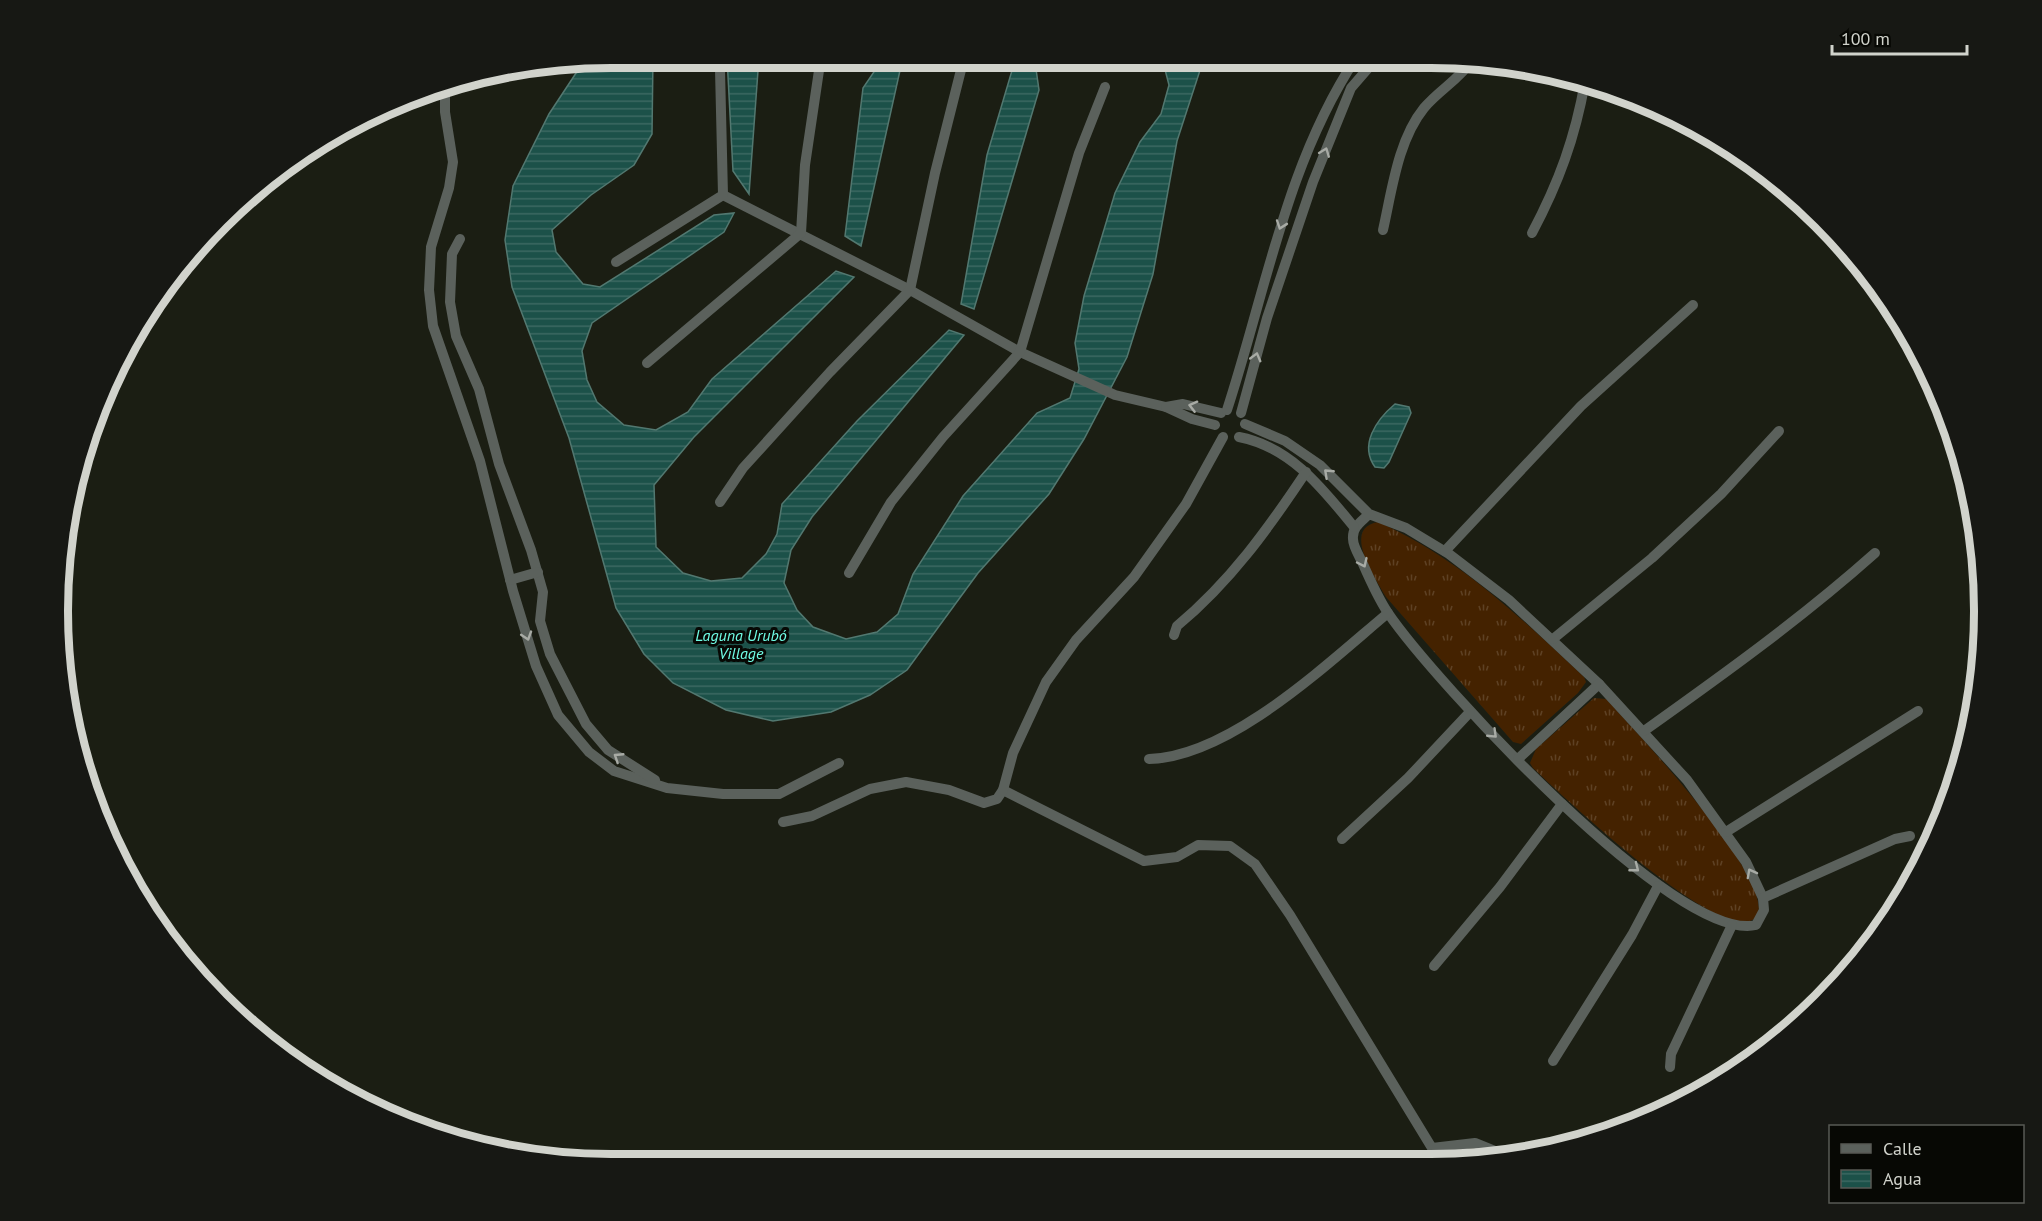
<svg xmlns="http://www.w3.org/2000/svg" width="2042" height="1221" viewBox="0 0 2042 1221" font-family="'PT Sans',sans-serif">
<defs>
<pattern id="grass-tufts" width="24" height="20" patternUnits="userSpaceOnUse" patternTransform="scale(1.5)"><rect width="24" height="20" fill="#420"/><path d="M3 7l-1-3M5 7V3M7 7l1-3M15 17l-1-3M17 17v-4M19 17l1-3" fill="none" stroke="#5e4124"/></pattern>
<pattern id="water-rules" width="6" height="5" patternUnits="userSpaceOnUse" patternTransform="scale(1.5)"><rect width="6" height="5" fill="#1c5149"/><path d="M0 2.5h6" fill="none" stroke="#3c6962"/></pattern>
</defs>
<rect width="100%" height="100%" fill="#1b1e13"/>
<g fill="url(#grass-tufts)">
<path d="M 1378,522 C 1458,557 1521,618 1584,677 L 1586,682 L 1578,693 L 1521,744 L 1513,742 L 1386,597 C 1375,578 1341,528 1378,522 Z"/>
<path d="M 1594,698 L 1606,699 C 1629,724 1785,889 1755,918 C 1724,949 1558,792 1533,768 L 1530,763 L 1536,749 Z"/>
</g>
<g fill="url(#water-rules)" stroke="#527870" stroke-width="1.5">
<polygon points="611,57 653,57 652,134 634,165 591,195 552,230 556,252 583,284 600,287 714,215 734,213 724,232 592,323 582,351 587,380 597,402 624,425 656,430 688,412 712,379 836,271 854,277 694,437 654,485 656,547 683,573 711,581 742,578 766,554 777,534 782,504 857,421 949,330 964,335 812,517 791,550 784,583 797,610 813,627 846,639 877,632 898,614 913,574 963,496 1037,413 1070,398 1079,369 1075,343 1084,296 1115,193 1140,142 1161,114 1169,85 1162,58 1204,58 1177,141 1153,274 1127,357 1084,439 1049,494 978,573 907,670 870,695 831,712 773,721 726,710 673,683 644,654 616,608 569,438 512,287 505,240 513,186 549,114 584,61"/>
<polygon points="727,57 759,57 749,194 733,171"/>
<polygon points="880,57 903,57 861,246 845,236 863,88 878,66"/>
<polygon points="1021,58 1042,58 1036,69 1039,90 974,309 961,304 987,155 1013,67"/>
<path d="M 1395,404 L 1409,407 L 1411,413 L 1389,462 L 1384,468 L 1375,467 C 1359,445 1376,420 1395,404 Z"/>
</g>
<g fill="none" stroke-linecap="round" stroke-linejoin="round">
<g stroke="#5b615c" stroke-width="10">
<polyline points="445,84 445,112 453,162 449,188 431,247 429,290 433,326 480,461 513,591 536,666 558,715 589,752 614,771 667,788 723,794 779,794 839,763"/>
<polyline points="723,195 910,290 1020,352 1115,395 1166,407 1192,419 1215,425"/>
<path d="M 1383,230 C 1392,190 1398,140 1424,108 C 1439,90 1460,79 1473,59"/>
<path d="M 1532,233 C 1559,182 1575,138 1585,82"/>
<polyline points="460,239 452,254 450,302 456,336 479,389 499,464 531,550 543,592 540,621 550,654 586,724 608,750 655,780"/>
<polyline points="616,262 723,195 720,70"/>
<polyline points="647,363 801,233 805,165 821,57"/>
<polyline points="1166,407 1183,404 1221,413"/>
<path d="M 1227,410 C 1266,291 1286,164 1356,58"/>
<polyline points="1241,413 1267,318 1313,182 1351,88 1377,58"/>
<path d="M 1245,424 L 1285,441 L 1320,465 L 1369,514 L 1406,528 L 1449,554 L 1509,600 L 1599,684 L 1687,780 L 1746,862 L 1763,898 L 1764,910 L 1756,925 C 1676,944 1433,679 1388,613 C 1378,598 1370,580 1363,564 C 1360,557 1353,547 1353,539 C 1352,527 1361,522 1369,514"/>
<path d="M 1239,437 C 1291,447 1323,489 1354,527"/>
<polyline points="720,502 743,468 830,372 910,290 935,173 964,58"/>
<polyline points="1445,551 1581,406 1693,305"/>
<polyline points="849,573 891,502 943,437 1020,352 1079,153 1105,87"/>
<polyline points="510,580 538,572"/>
<path d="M 1174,635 L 1177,626 C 1230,582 1268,529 1306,472"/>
<polyline points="1553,639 1652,558 1721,494 1779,431"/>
<path d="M 1644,731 C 1724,674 1802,618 1875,553"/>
<path d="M 1149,759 C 1230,757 1328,663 1388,613"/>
<polyline points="1518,759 1599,684"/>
<polyline points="1003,790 1144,861 1177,857 1198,845 1230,846 1255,864 1290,915 1432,1148 1475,1143 1507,1156"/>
<polyline points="783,822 812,816 870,789 906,782 949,790 984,803 997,799 1003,790 1013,753 1046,682 1076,640 1134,577 1186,504 1223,437"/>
<polyline points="1726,832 1918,711"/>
<polyline points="1342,839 1408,778 1470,712"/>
<polyline points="1763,898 1895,839 1910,836"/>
<polyline points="1434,966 1500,887 1562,804"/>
<polyline points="1553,1061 1632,935 1658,886"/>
<polyline points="1670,1067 1671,1054 1732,925"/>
</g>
</g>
<defs><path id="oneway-chevron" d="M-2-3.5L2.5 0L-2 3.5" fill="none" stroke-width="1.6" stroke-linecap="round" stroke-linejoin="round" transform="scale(1.5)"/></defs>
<g stroke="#a8aba5">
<use href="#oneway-chevron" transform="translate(1325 152) rotate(-69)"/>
<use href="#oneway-chevron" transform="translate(1281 225) rotate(109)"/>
<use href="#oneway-chevron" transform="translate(1256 357) rotate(-75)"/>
<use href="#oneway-chevron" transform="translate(1193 406) rotate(-166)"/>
<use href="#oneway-chevron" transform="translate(1328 473) rotate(-137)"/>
<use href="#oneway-chevron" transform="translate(1363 563) rotate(65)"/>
<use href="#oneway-chevron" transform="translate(527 636) rotate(72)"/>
<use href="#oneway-chevron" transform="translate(1493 734) rotate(44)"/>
<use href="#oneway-chevron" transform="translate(618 757) rotate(-147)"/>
<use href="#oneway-chevron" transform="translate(1635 868) rotate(38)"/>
<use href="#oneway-chevron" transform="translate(1751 873) rotate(-118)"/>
</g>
<g text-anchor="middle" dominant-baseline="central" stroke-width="6" stroke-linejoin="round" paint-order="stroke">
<g font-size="16" font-style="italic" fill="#70fce5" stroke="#070804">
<text x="741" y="635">Laguna Urubó<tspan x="741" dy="18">Village</tspan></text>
</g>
</g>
<path d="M0 0H2042V1221H0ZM611 68H1431A543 543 0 0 1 1974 611V611A543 543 0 0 1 1431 1154H611A543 543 0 0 1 68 611V611A543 543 0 0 1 611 68Z" fill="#171814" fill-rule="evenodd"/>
<path fill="none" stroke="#d1d3cc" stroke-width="8" d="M611 68H1431A543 543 0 0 1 1974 611V611A543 543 0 0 1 1431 1154H611A543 543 0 0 1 68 611V611A543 543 0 0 1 611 68Z"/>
<rect x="1829" y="1125" width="195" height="78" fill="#070804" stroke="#585954" stroke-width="1.5"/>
<rect x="1841" y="1144" width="30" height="9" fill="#5b615c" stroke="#585954" stroke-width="1.5"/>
<text x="1883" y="1155" font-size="18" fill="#d1d3cc">Calle</text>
<rect x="1841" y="1170" width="30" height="18" fill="url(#water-rules)" stroke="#585954" stroke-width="1.5"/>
<text x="1883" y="1185" font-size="18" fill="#d1d3cc">Agua</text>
<path d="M1832 45v9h135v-9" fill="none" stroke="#d1d3cc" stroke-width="3"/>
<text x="1841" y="45" font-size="18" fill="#d1d3cc" stroke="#070804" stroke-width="4.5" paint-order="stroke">100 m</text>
</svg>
